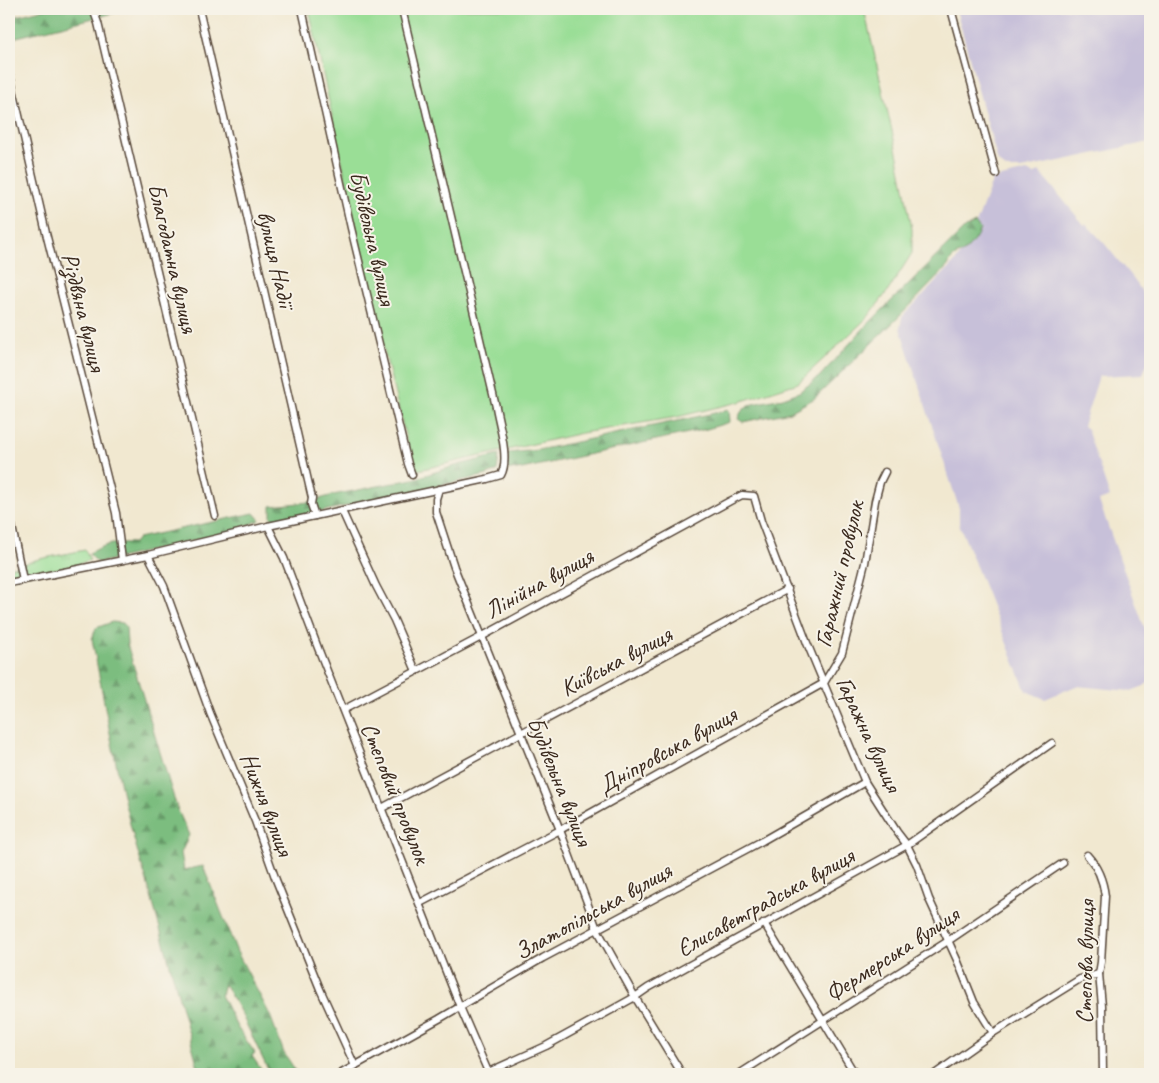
<svg xmlns="http://www.w3.org/2000/svg" width="1159" height="1083" viewBox="0 0 1159 1083" font-family="Caveat,sans-serif">
<defs>
<pattern id="grass-tufts" width="24" height="20" patternUnits="userSpaceOnUse" patternTransform="scale(1.25)"><rect width="24" height="20" fill="#9ade96"/><path d="M3 7l-1-3M5 7V3M7 7l1-3M15 17l-1-3M17 17v-4M19 17l1-3" fill="none" stroke="#86bf81"/></pattern>
<pattern id="forest-firs" width="22" height="20" patternUnits="userSpaceOnUse" patternTransform="scale(1.25)"><rect width="22" height="20" fill="#7bbd7f"/><path d="M5 1l3.5 6h-7zM16 11l3.5 6h-7z" fill="#669a67"/></pattern>
</defs>
<rect width="100%" height="100%" fill="#f7f3e8"/>
<filter id="ink" filterUnits="userSpaceOnUse"><feTurbulence type="fractalNoise" baseFrequency=".02" numOctaves="2"/><feDisplacementMap in="SourceGraphic" scale="10" xChannelSelector="R" yChannelSelector="G"/><feConvolveMatrix kernelMatrix="1 2 1 2 8 2 1 2 1" color-interpolation-filters="sRGB"/></filter>
<filter id="wash" filterUnits="userSpaceOnUse"><feTurbulence type="fractalNoise" baseFrequency=".0096" numOctaves="4" result="noise"/><feDisplacementMap in="SourceGraphic" scale="20" xChannelSelector="R" yChannelSelector="G"/><feGaussianBlur stdDeviation="1.12" result="paint"/><feColorMatrix in="noise" values="0 0 0 0 0 0 0 0 0 0 0 0 0 0 0 0 0 1.4 0 .05"/><feComposite in="paint" operator="in"/></filter>
<g filter="url(#wash)">
<rect width="100%" height="100%" fill="#f1e8d0"/>
<g fill="#c7c0d9">
<polygon points="956,9 1150,9 1150,142 1021,169 1007,169 998,162"/>
<polygon points="1027,171 1034,175 1039,171 1084,225 1086,224 1104,243 1134,280 1141,290 1148,307 1150,308 1150,356 1143,374 1099,376 1083,426 1087,429 1110,497 1099,501 1150,643 1150,681 1144,686 1131,691 1076,686 1045,699 1026,691 959,524 959,508 900,328 902,317 954,263 969,243 993,179"/>
</g>
<polygon fill="url(#grass-tufts)" stroke="#6a845a" points="85,550 90,560 73,566 9,578 9,568 39,559"/>
<g fill="url(#forest-firs)" stroke="#5b744e">
<polygon points="45,9 130,9 9,39 9,18"/>
<path d="M 975,223 L 980,229 C 977,237 972,244 966,250 C 958,257 952,254 948,266 L 902,314 L 815,398 L 790,412 L 743,422 L 738,419 L 741,412 L 748,405 L 783,398 L 799,392 L 819,377 L 864,328 L 965,228 Z"/>
<polygon points="729,410 730,422 707,429 517,470 508,469 508,453 538,450"/>
<polygon points="499,455 497,471 487,475 278,521 271,518 271,506 309,502 333,495 413,479 458,465"/>
<path d="M 254,513 L 260,520 L 237,530 L 98,563 L 89,554 C 103,544 117,542 134,543 L 138,538 Z"/>
<path d="M 112,622 L 123,623 L 126,628 L 127,644 L 177,808 L 189,835 L 181,853 L 184,870 L 203,866 L 237,952 L 270,1015 L 284,1053 L 298,1074 L 270,1074 L 241,1013 L 224,984 L 221,995 L 237,1027 L 255,1053 L 252,1056 L 264,1074 L 200,1074 L 146,878 C 120,801 108,719 92,639 L 96,628 Z"/>
</g>
<polygon fill="#9ade96" stroke="#6a845a" points="309,9 864,9 898,157 912,229 912,253 888,291 867,318 798,383 739,402 677,417 582,433 414,471 373,306"/>
</g>
<g filter="url(#ink)">
<g fill="none" stroke-linecap="round" stroke-linejoin="round">
<g stroke="#564639" stroke-width="9">
<g id="street">
<polyline points="93,9 98,23 215,516"/>
<polyline points="199,9 312,498 311,504 315,516"/>
<polyline points="302,9 351,228 408,464 412,475"/>
<polyline points="951,9 996,174"/>
<polyline points="9,72 46,233 116,513 122,560"/>
<polyline points="439,489 436,499 436,512 454,567 560,830 597,929 635,997 682,1074"/>
<polyline points="342,511 376,586 394,620 416,671"/>
<polyline points="9,512 23,580"/>
<polyline points="268,526 284,558 318,648 460,1007 489,1074"/>
<polyline points="148,555 164,586 210,713 255,821 276,880 320,989 355,1066"/>
<path d="M 9,583 L 148,555 L 268,526 L 487,479 L 501,475 C 510,459 499,425 496,407 L 402,9"/>
<polyline points="343,710 481,637 730,501 742,495 754,496 761,521 807,643 865,782 897,832 907,845 917,865 929,899 958,962 974,1002 993,1033"/>
<polyline points="382,808 788,589"/>
<path d="M 1087,855 C 1098,867 1103,879 1105,896 L 1101,962 L 1099,974 L 1102,1006 L 1103,1074"/>
<polyline points="420,903 560,830 824,683 842,653 865,563 875,501 880,482 885,472"/>
<polyline points="764,923 855,1074"/>
<polyline points="340,1074 439,1019 543,958 762,841 865,782"/>
<polyline points="484,1074 546,1046 635,997 648,988 907,845 1052,743"/>
<polyline points="739,1074 948,941 1063,863"/>
<polyline points="935,1074 993,1033 1080,979 1099,974"/>
</g>
</g>
<use href="#street" stroke="#fff" stroke-width="6"/>
</g>
</g>
<g text-anchor="middle" dominant-baseline="central" stroke-width="4" stroke-linejoin="round" paint-order="stroke">
<g font-size="24" fill="#3b2a1e" stroke="#f7f3e8">
<text transform="translate(373 238) rotate(77)">Будівельна вулиця</text>
<text transform="translate(173 258) rotate(77)">Благодатна вулиця</text>
<text transform="translate(276 259) rotate(77)">вулиця Надії</text>
<text transform="translate(84 312) rotate(76)">Різдвяна вулиця</text>
<text transform="translate(839 574) rotate(-77)">Гаражний провулок</text>
<text transform="translate(539 583) rotate(-29)">Лінійна вулиця</text>
<text transform="translate(616 661) rotate(-28)">Київська вулиця</text>
<text transform="translate(869 734) rotate(65)">Гаражна вулиця</text>
<text transform="translate(667 750) rotate(-29)">Дніпровська вулиця</text>
<text transform="translate(560 781) rotate(68)">Будівельна вулиця</text>
<text transform="translate(396 793) rotate(68)">Степовий провулок</text>
<text transform="translate(267 804) rotate(69)">Нижня вулиця</text>
<text transform="translate(765 902) rotate(-29)">Єлисаветградська вулиця</text>
<text transform="translate(593 911) rotate(-29)">Златопільська вулиця</text>
<text transform="translate(892 954) rotate(-33)">Фермерська вулиця</text>
<text transform="translate(1085 962) rotate(-89)">Степова вулиця</text>
</g>
</g>
<rect width="1159" height="1083" fill="none" stroke="#f7f3e8" stroke-width="30"/>
</svg>
